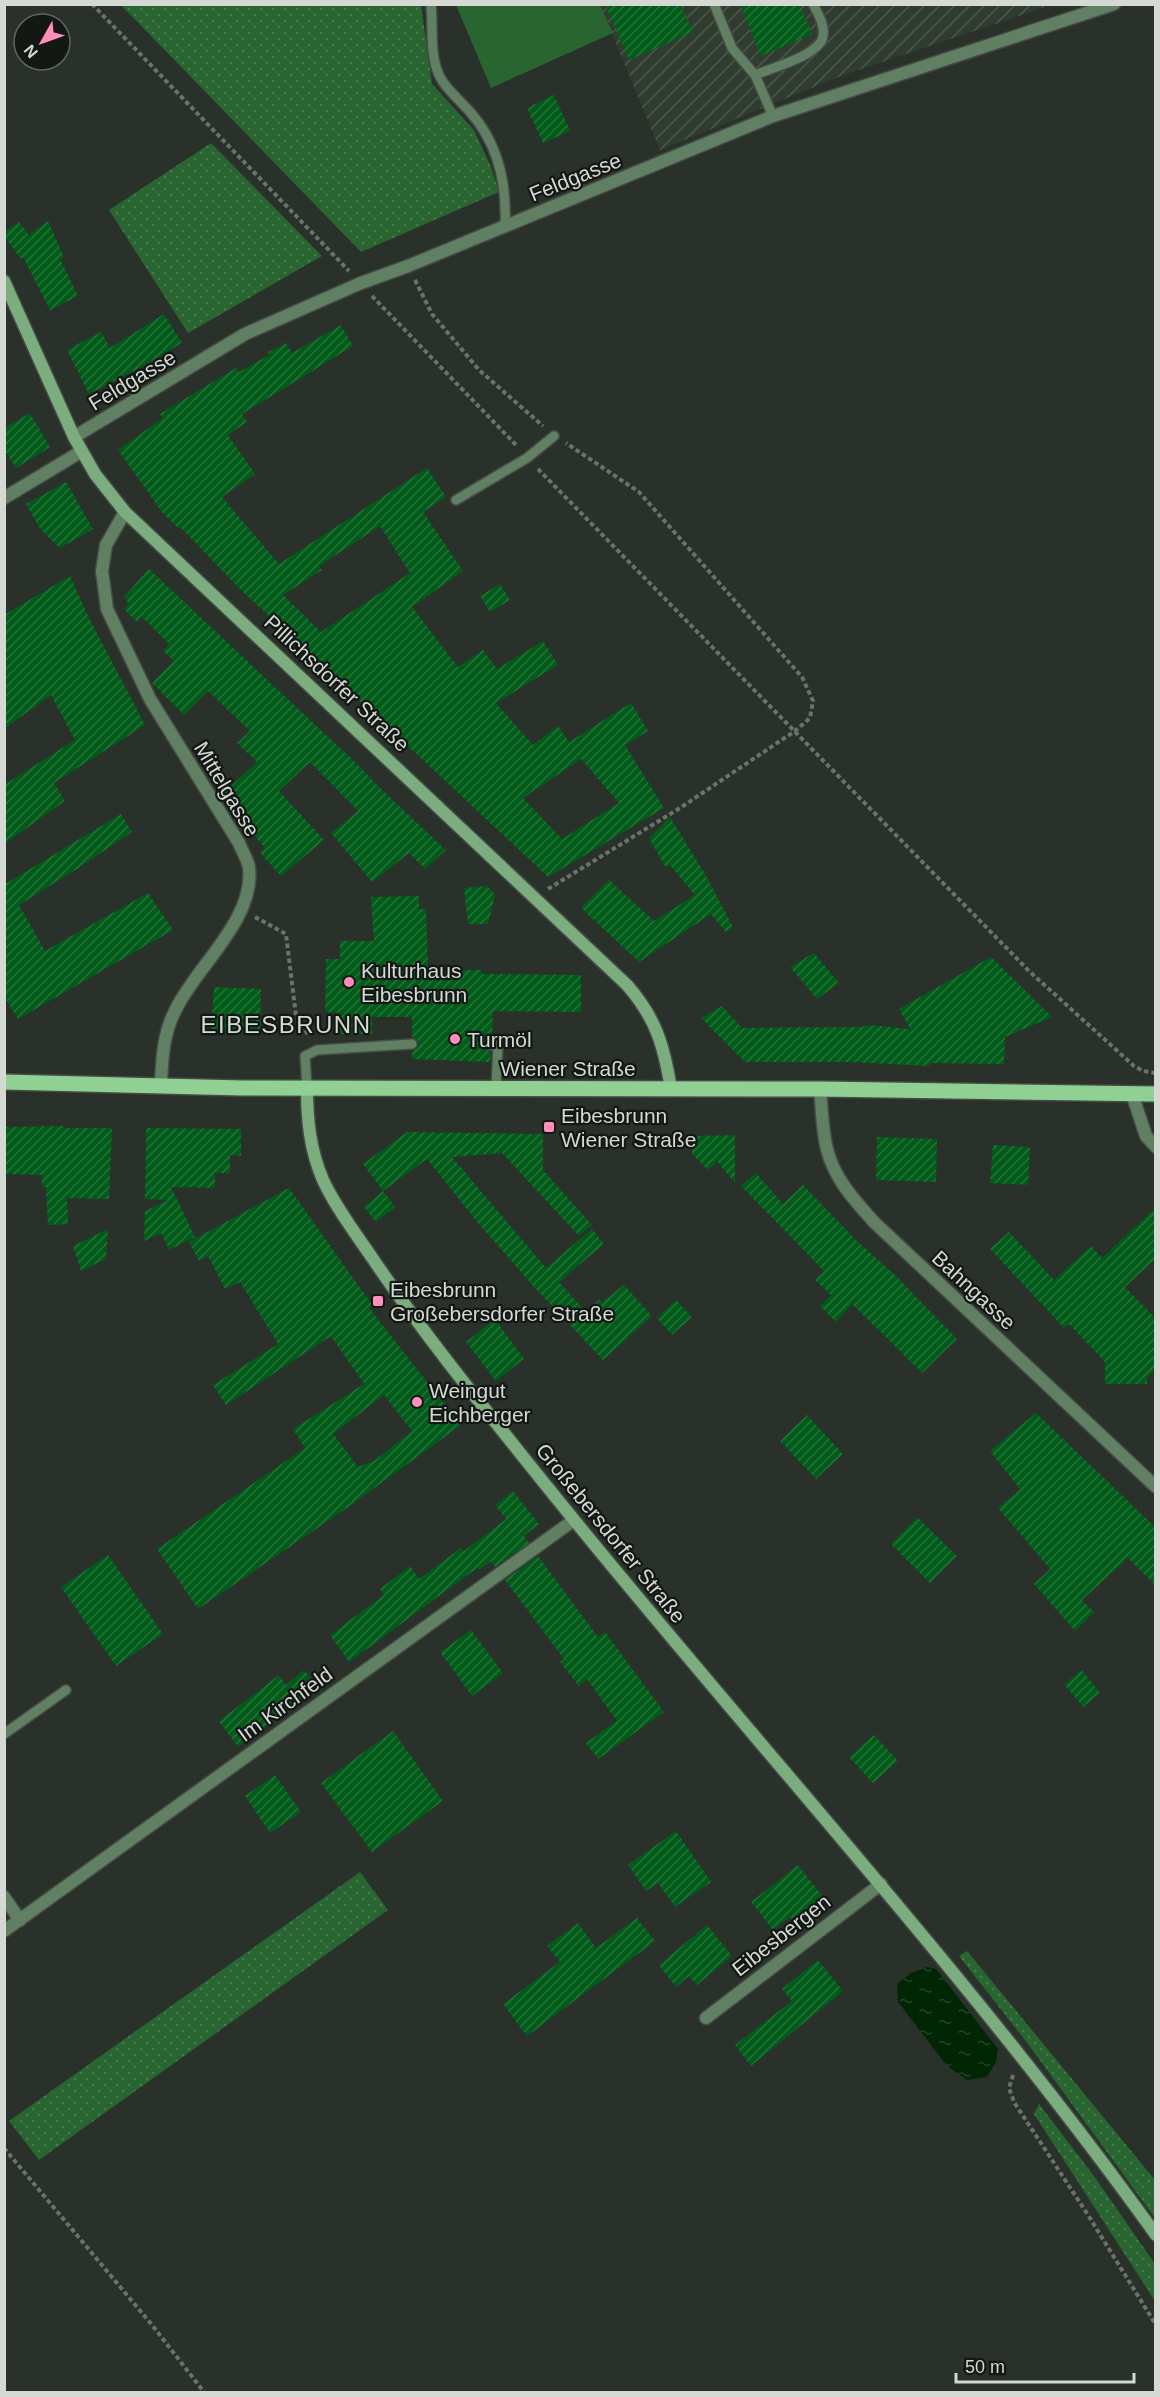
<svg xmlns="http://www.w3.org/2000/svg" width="1160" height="2397" viewBox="0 0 1160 2397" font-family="Helvetica,sans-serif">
<defs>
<pattern id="industrial-furrows" width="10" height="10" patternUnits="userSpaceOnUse" patternTransform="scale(1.5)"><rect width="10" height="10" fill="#303c30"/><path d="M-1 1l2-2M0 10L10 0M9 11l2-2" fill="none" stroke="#4d584d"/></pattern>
<pattern id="grass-dots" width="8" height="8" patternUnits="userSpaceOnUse" patternTransform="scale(1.5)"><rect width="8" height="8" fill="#286530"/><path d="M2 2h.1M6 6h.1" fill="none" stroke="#467a4d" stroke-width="1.8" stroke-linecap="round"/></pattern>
<pattern id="water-ripples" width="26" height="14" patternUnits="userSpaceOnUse" patternTransform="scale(1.5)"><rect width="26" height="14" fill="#002604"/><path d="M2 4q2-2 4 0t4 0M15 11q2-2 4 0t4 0" fill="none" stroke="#244528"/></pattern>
<pattern id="building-hatch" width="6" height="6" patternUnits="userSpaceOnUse" patternTransform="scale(1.5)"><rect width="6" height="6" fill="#015c19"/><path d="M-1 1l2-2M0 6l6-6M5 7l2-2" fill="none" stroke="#25733a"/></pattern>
</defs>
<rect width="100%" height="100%" fill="#29312a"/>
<polygon fill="url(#industrial-furrows)" points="600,5 1051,5 841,76 660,150"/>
<g fill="url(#grass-dots)">
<polygon points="121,5 421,5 432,84 474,130 491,167 499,192 361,252"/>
<polygon points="211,143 322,256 188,333 109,210"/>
<polygon points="360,1872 388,1910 39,2160 9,2121"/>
<polygon points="967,1951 1155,2180 1155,2218 1028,2044 959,1956"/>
<polygon points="1039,2104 1094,2176 1155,2264 1155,2301 1034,2114"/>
</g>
<polygon fill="#286530" points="456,5 600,5 613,33 491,88"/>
<polygon fill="url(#water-ripples)" points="927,1967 936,1969 998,2049 996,2062 987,2077 967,2080 947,2066 898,2002 897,1984 911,1973"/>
<g fill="url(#building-hatch)" fill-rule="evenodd">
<polygon points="605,4 680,4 693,32 629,60"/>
<polygon points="740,4 799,4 812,34 761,56"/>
<polygon points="554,95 570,131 543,143 527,108"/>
<polygon points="48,221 64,257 60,259 78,296 50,310 23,257 21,259 4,236 4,232 19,222 29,235"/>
<polygon points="164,314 182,343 143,366 89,394 67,350 101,332 110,348"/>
<path d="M 341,325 L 353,346 L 242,414 L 247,422 L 228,435 L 255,474 L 222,497 L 279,564 L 427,468 L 446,497 L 423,512 L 463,571 L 412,607 L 458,667 L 483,650 L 497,669 L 543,641 L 558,665 L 496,703 L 533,745 L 558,726 L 569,742 L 631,703 L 648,731 L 625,745 L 664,808 L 548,877 L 241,590 L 180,527 L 178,528 L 162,512 L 118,450 L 163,418 L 160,414 L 236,368 L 239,372 L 269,355 L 268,352 L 286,343 L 292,353 ZM 380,526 L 410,573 L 321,632 L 283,595 L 322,570 L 319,566 ZM 581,759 L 619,803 L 562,839 L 523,798 Z"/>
<polygon points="30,413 50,447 16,468 4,449 4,428"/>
<polygon points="66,482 93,529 60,548 41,530 26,504"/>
<polygon points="149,569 356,763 381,789 446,850 425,869 409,853 372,882 331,833 358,811 310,762 279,791 324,840 281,876 260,853 265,848 220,796 257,762 237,743 250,731 208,691 184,715 152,683 174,661 163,651 169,644 142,617 137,622 124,609 129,604 124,597"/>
<polygon points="70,576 89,618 145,725 54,783 65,801 4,844 4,785 75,740 51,695 4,729 4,615"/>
<polygon points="500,584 510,600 490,612 480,596"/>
<polygon points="121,814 132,832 77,869 19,905 45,951 148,893 173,930 18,1019 4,996 4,878 7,883"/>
<polygon points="670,817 705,874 733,927 726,932 711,914 639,962 581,908 609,880 654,921 695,895 670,865 666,868 649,838"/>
<polygon points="487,886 495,895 488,924 468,924 464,888"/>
<polygon points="419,896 419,909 426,909 428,970 482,970 482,974 581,975 581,1012 493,1011 492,1038 487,1040 484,1044 486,1049 491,1052 490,1062 412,1059 412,1051 416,1049 419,1044 417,1040 412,1037 412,1017 372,1017 372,1034 340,1034 341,1013 325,1012 326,959 340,959 340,941 374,941 371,897"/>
<polygon points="814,953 839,983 817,999 790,967"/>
<polygon points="991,957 1052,1017 1005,1037 1004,1064 929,1063 930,1066 850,1062 745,1062 701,1018 722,1006 742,1028 862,1027 868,1025 910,1029 899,1009"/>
<polygon points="214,987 261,989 260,1032 211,1032"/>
<polygon points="64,1126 64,1128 112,1128 109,1199 67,1198 68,1224 48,1225 46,1187 42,1187 42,1175 4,1174 4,1127"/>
<polygon points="146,1128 241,1129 241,1156 230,1155 230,1173 215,1173 215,1188 171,1187 195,1237 169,1250 161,1233 144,1241 145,1211 168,1200 145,1199"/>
<polygon points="407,1132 543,1134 543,1170 592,1225 579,1236 502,1153 452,1157 546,1268 592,1229 604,1244 559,1282 586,1312 600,1299 602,1302 624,1285 652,1316 603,1360 534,1287 478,1223 427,1159 383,1191 363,1164"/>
<polygon points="735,1135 735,1183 717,1161 708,1170 692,1154 692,1136"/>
<polygon points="877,1137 937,1139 936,1182 876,1180"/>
<polygon points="993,1145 1030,1147 1028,1185 990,1183"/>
<polygon points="756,1173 783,1204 803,1185 857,1241 895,1275 957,1339 922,1373 852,1304 836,1322 820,1306 831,1295 815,1280 824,1271 741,1186"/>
<path d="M 289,1188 L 373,1306 L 369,1308 L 461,1425 L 347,1508 L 198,1609 L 157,1549 L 305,1448 L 293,1429 L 364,1384 L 331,1336 L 226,1405 L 213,1385 L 278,1344 L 240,1282 L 225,1289 L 208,1256 L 199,1261 L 189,1242 ZM 384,1395 L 412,1431 L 374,1461 L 358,1467 L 333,1434 Z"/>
<polygon points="383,1191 395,1207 376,1222 364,1207"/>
<polygon points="1155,1208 1155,1259 1125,1287 1155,1318 1155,1369 1147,1378 1147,1384 1105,1384 1105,1362 1069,1324 1064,1328 990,1249 1009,1232 1054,1280 1091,1246 1102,1258"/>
<polygon points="108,1229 106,1259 81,1271 73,1246"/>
<polygon points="676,1300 692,1317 672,1335 657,1318"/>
<polygon points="495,1319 524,1359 496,1381 466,1342"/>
<polygon points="1036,1413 1155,1527 1155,1585 1128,1558 1082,1600 1094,1612 1075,1631 1034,1584 1050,1569 998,1508 1020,1489 990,1451"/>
<polygon points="807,1415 843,1454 816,1479 780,1441"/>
<polygon points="513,1491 539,1524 524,1536 529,1543 495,1567 491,1561 479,1570 477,1568 349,1662 330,1635 384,1595 380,1589 410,1566 419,1579 461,1548 464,1551 506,1519 495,1505"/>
<polygon points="917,1517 957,1556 930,1583 891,1544"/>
<polygon points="108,1555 163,1634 116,1666 61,1587"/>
<polygon points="538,1556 598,1637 605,1632 664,1712 598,1759 586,1743 617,1721 587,1679 579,1686 560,1662 564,1659 505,1580"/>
<polygon points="471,1630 503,1673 472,1696 440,1652"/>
<polygon points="304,1670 317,1686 238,1747 219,1721 279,1675 286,1685"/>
<polygon points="1082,1670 1100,1693 1083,1707 1064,1684"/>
<polygon points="393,1731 443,1801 372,1852 321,1783"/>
<polygon points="874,1735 898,1761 873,1783 849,1757"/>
<polygon points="275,1775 301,1812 270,1833 245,1796"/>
<polygon points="676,1831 711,1882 675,1907 658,1883 646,1891 628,1865"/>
<polygon points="798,1865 824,1898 794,1922 790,1917 773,1930 751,1902"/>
<polygon points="637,1918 655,1941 527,2036 503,2004 560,1962 547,1946 578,1923 596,1948"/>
<polygon points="707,1925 732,1956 697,1985 689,1976 676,1987 659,1965"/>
<polygon points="818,1960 843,1991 751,2066 735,2045 792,2001 782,1989"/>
</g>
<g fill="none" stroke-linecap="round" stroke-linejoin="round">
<g stroke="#444c45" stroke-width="12">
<g id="lane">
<path d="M 431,4 C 433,25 430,50 437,70 C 442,86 460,100 471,113 C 499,145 507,186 505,227"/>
<polyline points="714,4 732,48 755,75 773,116"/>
<path d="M 755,75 C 771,68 821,55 823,36 C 825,25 818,14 813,4"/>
<polyline points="456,500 527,458 554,436"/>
<polyline points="491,1045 498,1045 496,1089"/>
<polyline points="307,1088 305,1056 317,1050 412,1044"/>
<polyline points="4,1734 66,1690"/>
</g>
</g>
<g stroke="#444c45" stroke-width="15">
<g id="street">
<polyline points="74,437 245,334 361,283 408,266 773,116 1114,4"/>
<polyline points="4,498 82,451"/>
<path d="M 125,512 L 106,545 L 102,571 L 107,609 L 150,699 L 239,843 C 242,851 248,860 249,868 C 255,919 197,966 176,1009 C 163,1033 162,1059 161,1085"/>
<path d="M 820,1089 C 822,1108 822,1130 827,1149 C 834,1179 856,1202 875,1223 L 1156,1487"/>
<polyline points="1132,1094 1146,1136 1156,1147"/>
<polyline points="4,1897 20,1920"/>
<polyline points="4,1931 574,1520"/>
<polyline points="706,2018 881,1884"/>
</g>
</g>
<g stroke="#444c45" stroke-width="15">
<g id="secondary">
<path d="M 4,281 L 74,437 L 95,474 L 125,512 L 627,985 C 656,1018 664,1046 671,1089"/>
<path d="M 307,1088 C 307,1120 310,1150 323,1180 C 336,1208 356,1234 373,1259 C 427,1339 489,1414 549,1489 C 750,1739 969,1974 1156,2235"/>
</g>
</g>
<g stroke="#444c45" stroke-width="18">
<polyline id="primary" points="4,1082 242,1088 820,1089 1156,1094"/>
</g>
<g stroke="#6b726b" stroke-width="4" stroke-dasharray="4.5 3" stroke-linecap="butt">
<polyline points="92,4 349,271"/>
<polyline points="415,280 432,314 479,370 543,426"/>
<polyline points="372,296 517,446"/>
<polyline points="538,469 1029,971 1134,1066 1143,1071 1155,1073"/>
<polyline points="548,889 680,808 795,731 810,718 813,701 802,677 639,492 566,443"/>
<polyline points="255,917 286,934 296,1016 309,1036"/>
<polyline points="1013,2075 1009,2088 1014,2102 1088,2215 1156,2325"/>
<polyline points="4,2148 152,2325 204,2392"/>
</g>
<use href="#lane" stroke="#617f62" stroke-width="9"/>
<use href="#street" stroke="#617f62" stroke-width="12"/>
<use href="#secondary" stroke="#7bad7e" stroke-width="12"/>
<use href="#primary" stroke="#90d093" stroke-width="15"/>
</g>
<g fill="#ff8eba" stroke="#141815" stroke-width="2">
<circle cx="349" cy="982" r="6"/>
<circle cx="455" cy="1039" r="6"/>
<rect x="543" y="1121" width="12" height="12" rx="3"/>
<rect x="372" y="1295" width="12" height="12" rx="3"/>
<circle cx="417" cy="1402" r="6"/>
</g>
<g text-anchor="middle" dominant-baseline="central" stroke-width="4.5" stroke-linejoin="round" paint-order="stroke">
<g font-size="21" fill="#d4d9d4" stroke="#141815">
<text transform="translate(575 177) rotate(-22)">Feldgasse</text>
<text transform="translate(132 380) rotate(-31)">Feldgasse</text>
<text transform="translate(337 683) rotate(43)">Pillichsdorfer Straße</text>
<text transform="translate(227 789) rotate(59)">Mittelgasse</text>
<text x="568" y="1068">Wiener Straße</text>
<text transform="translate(974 1290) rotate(43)">Bahngasse</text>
<text transform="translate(611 1533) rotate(51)">Großebersdorfer Straße</text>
<text transform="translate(285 1704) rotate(-36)">Im Kirchfeld</text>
<text transform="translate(781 1935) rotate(-38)">Eibesbergen</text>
</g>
<g font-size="21" fill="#d4d9d4" stroke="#141815" text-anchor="start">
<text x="361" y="970">Kulturhaus<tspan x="361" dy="24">Eibesbrunn</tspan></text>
<text x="467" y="1039">Turmöl</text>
<text x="561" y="1115">Eibesbrunn<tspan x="561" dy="24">Wiener Straße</tspan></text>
<text x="390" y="1289">Eibesbrunn<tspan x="390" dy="24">Großebersdorfer Straße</tspan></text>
<text x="429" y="1390">Weingut<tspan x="429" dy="24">Eichberger</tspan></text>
</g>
<g font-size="24" letter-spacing="1.5" fill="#d4d9d4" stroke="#141815">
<text x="286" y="1024">EIBESBRUNN</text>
</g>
</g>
<rect width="1160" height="2397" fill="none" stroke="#d4d9d4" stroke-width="12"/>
<g transform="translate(42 42) rotate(230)"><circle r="28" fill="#141815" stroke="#616561" stroke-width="1.5"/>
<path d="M0-4.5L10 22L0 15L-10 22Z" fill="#ff8eba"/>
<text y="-9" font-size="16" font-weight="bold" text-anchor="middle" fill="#d4d9d4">N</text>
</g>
<path d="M956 2373v9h178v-9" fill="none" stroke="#d4d9d4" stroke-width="3"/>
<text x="965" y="2373" font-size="18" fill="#d4d9d4" stroke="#141815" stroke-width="4.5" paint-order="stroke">50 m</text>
</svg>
